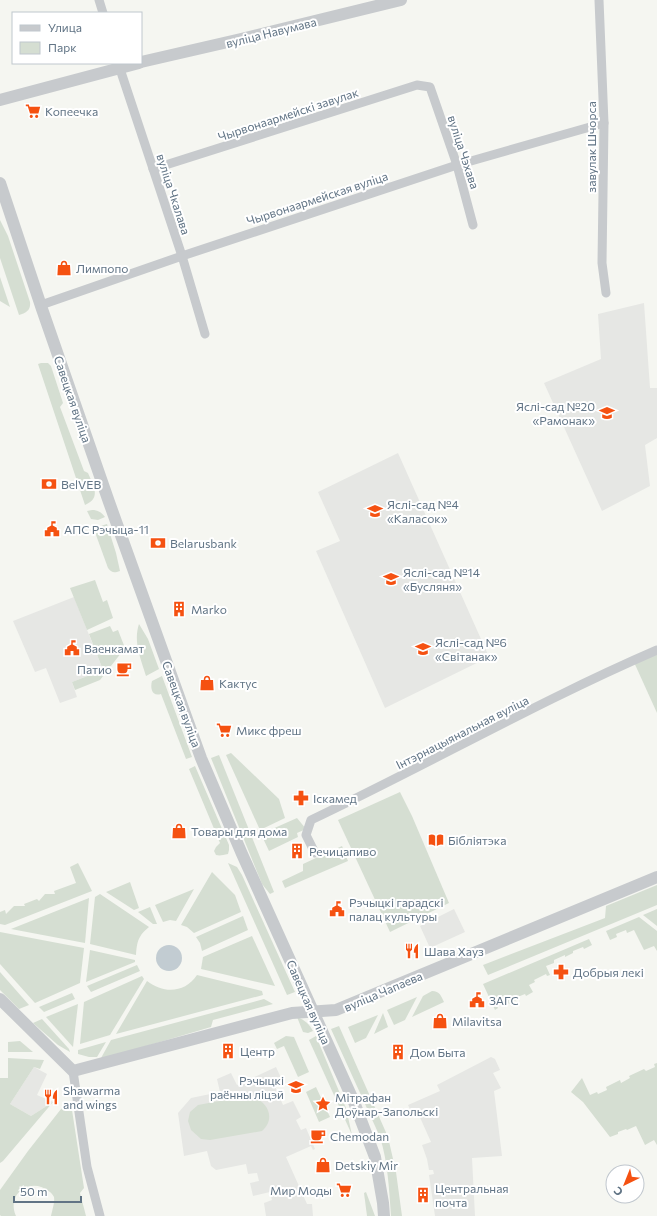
<svg xmlns="http://www.w3.org/2000/svg" width="657" height="1216" viewBox="0 0 657 1216" font-family="Commissioner,sans-serif">
<rect width="100%" height="100%" fill="#f5f6f1"/>
<g fill="#e6e7e4">
<polygon points="644,303 650,388 657,388 657,438 645,445 650,486 602,511 544,383 601,359 598,314"/>
<polygon points="398,453 489,657 385,708 316,551 340,541 318,492"/>
<polygon points="74,597 103,670 72,682 77,697 60,703 46,668 35,672 13,621"/>
<polygon points="454,909 465,932 430,948 420,926"/>
<polygon points="491,1057 495,1059 500,1070 493,1073 501,1088 494,1091 502,1156 472,1158 475,1216 435,1216 429,1175 434,1174 433,1170 429,1170 427,1159 422,1145 431,1142 418,1113 413,1115 408,1105 440,1091 437,1085"/>
<polygon points="34,1067 47,1074 37,1095 53,1102 31,1116 10,1104"/>
<polygon points="276,1067 282,1080 274,1084 283,1105 293,1101 301,1117 296,1120 301,1130 306,1128 315,1149 313,1150 311,1146 286,1157 307,1204 312,1204 313,1216 266,1216 264,1203 272,1200 270,1192 253,1196 250,1183 259,1181 257,1173 248,1174 246,1164 216,1170 211,1166 207,1151 184,1156 178,1113 191,1098 220,1092 217,1079 231,1073 237,1085"/>
</g>
<g fill="#d5ded2">
<path d="M 0,220 L 8,236 L 30,302 C 31,310 26,313 19,315 L 0,258 Z"/>
<polygon points="0,277 10,307 0,301"/>
<path d="M 41,363 L 48,363 L 51,366 L 63,403 L 60,407 L 84,471 L 88,473 C 93,485 102,498 85,505 L 38,364 Z"/>
<path d="M 92,510 C 98,510 101,512 105,517 L 98,520 L 91,519 L 87,511 Z"/>
<path d="M 107,524 L 116,553 L 120,571 C 114,573 112,573 108,568 L 96,535 C 97,527 100,526 107,524 Z"/>
<polygon points="95,580 103,602 107,600 113,618 87,630 70,588"/>
<path d="M 139,624 L 148,639 L 159,669 L 146,676 C 141,659 133,642 139,624 Z"/>
<polygon points="110,626 113,632 118,630 125,648 100,680 75,690 72,682 103,670 89,634"/>
<polygon points="657,650 657,713 633,660"/>
<path d="M 162,676 L 192,757 L 186,759 L 161,694 C 152,697 150,688 152,681 Z"/>
<polygon points="231,753 279,799 285,818 260,830 226,755"/>
<polygon points="219,755 274,892 270,894 262,884 211,758"/>
<path d="M 195,766 L 229,845 L 229,850 L 228,854 C 223,855 220,856 216,855 L 214,851 L 216,847 L 220,843 L 189,769 Z"/>
<polygon points="400,792 412,816 449,903 390,932 338,820"/>
<polygon points="297,818 306,829 297,833 298,837 269,851 261,834"/>
<polygon points="342,846 348,861 285,888 282,881 303,871 303,864"/>
<polygon points="78,863 92,891 5,925 0,924 0,912 5,910 6,914 14,906 25,906 24,904 37,899 39,901 45,894 55,894 54,891 76,883 70,867"/>
<polygon points="228,863 237,867 242,875 295,992 287,995"/>
<polygon points="212,872 235,895 241,912 194,933 187,927 181,925"/>
<polygon points="130,882 139,908 134,910 106,892"/>
<polygon points="657,885 657,905 488,975 483,965 605,918 606,906"/>
<polygon points="194,889 176,921 170,920 163,922 155,905"/>
<path d="M 100,894 L 149,927 C 138,936 137,942 136,955 L 90,944 L 95,897 Z"/>
<polygon points="89,898 85,943 11,929"/>
<polygon points="150,907 157,924 153,924 138,912"/>
<polygon points="657,909 657,926 643,915"/>
<polygon points="243,916 248,930 202,951 200,943 196,937"/>
<polygon points="639,917 657,931 657,951 654,946 644,950 634,930 627,933 626,930 616,934 617,937 610,940 606,931"/>
<polygon points="0,932 84,948 80,983 35,1003 0,964"/>
<polygon points="252,936 275,986 201,969 203,957"/>
<polygon points="589,939 592,945 584,949 583,947 573,951 573,953 565,957 565,955 554,960 554,963 546,966 550,975 547,976 546,974 534,980 535,982 529,985 533,992 526,996 525,994 515,998 516,1000 509,1004 507,1002 497,1006 498,1008 495,1010 483,984"/>
<polygon points="90,950 135,960 135,962 86,982"/>
<polygon points="137,965 140,971 91,992 87,986"/>
<polygon points="0,972 29,1005 19,1009 0,990"/>
<path d="M 197,975 L 262,991 L 263,995 L 116,1034 L 147,981 C 164,994 185,993 197,975 Z"/>
<polygon points="142,976 144,979 110,1035 80,1044 84,1002"/>
<path d="M 432,991 C 440,991 441,996 444,1002 L 412,1017 L 423,996 Z"/>
<polygon points="72,993 75,999 44,1012 39,1007"/>
<polygon points="417,997 405,1020 394,1025 387,1010"/>
<polygon points="264,999 273,1004 213,1020 211,1027 109,1057 101,1058 111,1040"/>
<polygon points="78,1004 73,1047 46,1017"/>
<polygon points="383,1013 388,1027 374,1034"/>
<polygon points="378,1015 366,1038 355,1043 348,1027"/>
<path d="M 297,1017 C 305,1020 309,1024 313,1031 L 308,1033 L 303,1032 Z"/>
<polygon points="42,1019 69,1049 70,1052 58,1045 33,1023"/>
<path d="M 339,1026 L 388,1137 L 396,1172 L 402,1216 L 391,1216 C 389,1189 388,1163 380,1137 L 331,1029 Z"/>
<polygon points="286,1036 294,1037 309,1072 298,1077 284,1046 277,1049 274,1043"/>
<polygon points="316,1036 346,1108 352,1135 309,1040"/>
<polygon points="20,1041 33,1052 8,1052 8,1042"/>
<polygon points="106,1042 97,1057 89,1057 78,1054 78,1050"/>
<polygon points="8,1058 44,1060 40,1069 34,1067 10,1104 31,1116 53,1102 3,1161 0,1163 0,1078 8,1078"/>
<polygon points="657,1063 657,1145 654,1140 645,1145 636,1126 627,1130 626,1129 618,1132 618,1134 610,1137 583,1102 571,1092 582,1078 590,1095 597,1092 598,1094 607,1090 606,1087 620,1080 621,1083 630,1078 629,1076 644,1069 646,1071 655,1067 654,1064"/>
<polygon points="316,1087 330,1117 319,1122 306,1092"/>
<path d="M 246,1096 C 265,1097 278,1117 262,1131 L 210,1140 L 201,1139 L 191,1130 L 188,1121 L 190,1112 L 198,1105 Z"/>
<path d="M 69,1105 L 71,1106 L 72,1110 L 84,1188 L 80,1193 L 86,1216 L 51,1216 C 52,1211 55,1202 54,1197 C 53,1195 52,1194 50,1192 C 31,1176 6,1193 16,1216 L 1,1216 L 0,1215 L 0,1190 L 28,1151 L 61,1109 Z"/>
<polygon points="366,1192 375,1216 367,1216 364,1193"/>
</g>
<circle fill="#c2ccd2" cx="169" cy="958" r="13"/>
<g fill="none" stroke-linecap="round" stroke-linejoin="round">
<g stroke="#c7cacd" stroke-width="9">
<polyline points="99,0 103,13"/>
<polyline points="599,0 604,123 602,263 606,293"/>
<polyline points="118,63 182,256 205,334"/>
<polyline points="153,169 417,85 430,87 457,165 473,225"/>
<polyline points="41,305 182,256 457,165 604,123"/>
<path d="M 315,853 L 306,835 L 311,820 C 427,765 539,701 657,650"/>
<polyline points="73,1071 87,1167 100,1216"/>
</g>
<g stroke="#c7cacd" stroke-width="12">
<polyline points="141,62 241,39 401,0"/>
<polyline points="0,100 139,63"/>
<polyline points="0,183 42,309 109,502 201,758 242,854 354,1102 375,1157 383,1203 384,1216"/>
<polyline points="0,999 73,1071 292,1013 336,1010 657,877"/>
</g>
</g>
<defs>
<g id="supermarket-bare" transform="scale(1.2)"><path d="M-6-5.5h2.5l.6 2H6L4.5 2H-2.5L-4.4-4H-6ZM-1.5 3.2a1.3 1.3 0 1 0 .1 0ZM3 3.2a1.3 1.3 0 1 0 .1 0Z" fill="#f55111" stroke="#fff" stroke-width="2.5" paint-order="stroke"/></g>
<g id="shop-bare" transform="scale(1.2)"><path d="M-5-2.5h2.3a2.7 3.5 0 0 1 5.4 0H5L5.5 6h-11ZM-1.5-2.5h3a1.5 2.3 0 0 0-3 0Z" fill="#f55111" stroke="#fff" stroke-width="2.5" paint-order="stroke"/></g>
<g id="school-bare" transform="scale(1.2)"><path d="M0-5L7-2L0 1L-7-2ZM-4 1L0 2.5L4 1V4Q0 6-4 4Z" fill="#f55111" stroke="#fff" stroke-width="2.5" paint-order="stroke"/></g>
<g id="bank-bare" transform="scale(1.2)"><path d="M-6-4H6V4H-6ZM0-2.3a2.3 2.3 0 1 0 0 4.6a2.3 2.3 0 1 0 0-4.6Z" fill="#f55111" stroke="#fff" stroke-width="2.5" paint-order="stroke"/></g>
<g id="civic-bare" transform="scale(1.2)"><path d="M-.6-6.5H3V-4.5H.6V-3L4-1V1h2V6H-6V1h2V-1L-.6-3ZM-1.2 2.5V6h2.4V2.5Z" fill="#f55111" stroke="#fff" stroke-width="2.5" paint-order="stroke"/></g>
<g id="building-bare" transform="scale(1.2)"><path d="M-4-6H4V6H1V3H-1V6H-4ZM-2.5-4.3h1.7v1.8h-1.7ZM.8-4.3h1.7v1.8H.8ZM-2.5-1h1.7V.8h-1.7ZM.8-1h1.7V.8H.8Z" fill="#f55111" stroke="#fff" stroke-width="2.5" paint-order="stroke"/></g>
<g id="cafe-bare" transform="scale(1.2)"><path d="M-5.5-4.5H6V0H3Q3 3.5 0 3.5H-2.5Q-5.5 3.5-5.5 0ZM3-3.2v2h1.7v-2ZM-6 4.5H4V6H-6Z" fill="#f55111" stroke="#fff" stroke-width="2.5" paint-order="stroke"/></g>
<g id="pharmacy-bare" transform="scale(1.2)"><path d="M-2-6h4v4h4v4h-4v4h-4v-4h-4v-4h4Z" fill="#f55111" stroke="#fff" stroke-width="2.5" paint-order="stroke"/></g>
<g id="library-bare" transform="scale(1.2)"><path d="M-6-4Q-3-5.5-.7-3.5V5Q-3 3-6 4ZM6-4Q3-5.5 .7-3.5V5Q3 3 6 4Z" fill="#f55111" stroke="#fff" stroke-width="2.5" paint-order="stroke"/></g>
<g id="restaurant-bare" transform="scale(1.2)"><path d="M-5-6h1v4h1v-4h1v4h1v-4h1v5L-1.5 .5V6h-2V.5L-5-1ZM5-6V6H3V1.5H1.5Q1.5-4 5-6Z" fill="#f55111" stroke="#fff" stroke-width="2.5" paint-order="stroke"/></g>
<g id="sight-bare" transform="scale(1.2)"><path d="M0-6L1.8-2.2L6-1.7L2.9 1.2L3.7 5.4L0 3.3L-3.7 5.4L-2.9 1.2L-6-1.7L-1.8-2.2Z" fill="#f55111" stroke="#fff" stroke-width="2.5" paint-order="stroke"/></g>
</defs>
<g fill-rule="evenodd">
<use href="#supermarket-bare" x="33" y="111"/>
<use href="#shop-bare" x="64" y="268"/>
<use href="#school-bare" x="607" y="413"/>
<use href="#bank-bare" x="49" y="484"/>
<use href="#school-bare" x="375" y="511"/>
<use href="#civic-bare" x="52" y="529"/>
<use href="#bank-bare" x="158" y="543"/>
<use href="#school-bare" x="391" y="579"/>
<use href="#building-bare" x="179" y="609"/>
<use href="#civic-bare" x="72" y="648"/>
<use href="#school-bare" x="423" y="649"/>
<use href="#cafe-bare" x="124" y="669"/>
<use href="#shop-bare" x="207" y="683"/>
<use href="#supermarket-bare" x="224" y="730"/>
<use href="#pharmacy-bare" x="301" y="798"/>
<use href="#shop-bare" x="179" y="831"/>
<use href="#library-bare" x="436" y="840"/>
<use href="#building-bare" x="297" y="851"/>
<use href="#civic-bare" x="337" y="909"/>
<use href="#restaurant-bare" x="412" y="951"/>
<use href="#pharmacy-bare" x="561" y="972"/>
<use href="#civic-bare" x="477" y="1000"/>
<use href="#shop-bare" x="440" y="1021"/>
<use href="#building-bare" x="228" y="1051"/>
<use href="#building-bare" x="398" y="1052"/>
<use href="#school-bare" x="296" y="1087"/>
<use href="#restaurant-bare" x="51" y="1097"/>
<use href="#sight-bare" x="323" y="1104"/>
<use href="#cafe-bare" x="318" y="1136"/>
<use href="#shop-bare" x="323" y="1165"/>
<use href="#supermarket-bare" x="344" y="1190"/>
<use href="#building-bare" x="423" y="1195"/>
</g>
<g text-anchor="middle" dominant-baseline="central" stroke-width="4" stroke-linejoin="round" paint-order="stroke">
<g font-size="12" fill="#617485" stroke="#fff">
<text transform="translate(271 32) rotate(-14)">вуліца Навумава</text>
<text transform="translate(288 114) rotate(-18)">Чырвонаармейскі завулак</text>
<text transform="translate(591 147) rotate(-90)">завулак Шчорса</text>
<text transform="translate(464 152) rotate(72)">вуліца Чэхава</text>
<text transform="translate(174 194) rotate(72)">вуліца Чкалава</text>
<text transform="translate(317 198) rotate(-18)">Чырвонаармейская вуліца</text>
<text transform="translate(73 399) rotate(71)">Савецкая вуліца</text>
<text transform="translate(182 704) rotate(70)">Савецкая вуліца</text>
<text transform="translate(462 732) rotate(-27)">Інтэрнацыянальная вуліца</text>
<text transform="translate(383 991) rotate(-23)">вуліца Чапаева</text>
<text transform="translate(309 1002) rotate(66)">Савецкая вуліца</text>
</g>
<g font-size="12" fill="#617485" stroke="#fff" text-anchor="start">
<text x="45" y="111">Копеечка</text>
<text x="76" y="268">Лимпопо</text>
<text x="595" y="406" text-anchor="end">Яслі-сад №20<tspan x="595" dy="14">«Рамонак»</tspan></text>
<text x="61" y="484">BelVEB</text>
<text x="387" y="504">Яслі-сад №4<tspan x="387" dy="14">«Каласок»</tspan></text>
<text x="64" y="529">АПС Рэчыца-11</text>
<text x="170" y="543">Belarusbank</text>
<text x="403" y="572">Яслі-сад №14<tspan x="403" dy="14">«Бусляня»</tspan></text>
<text x="191" y="609">Marko</text>
<text x="435" y="642">Яслі-сад №6<tspan x="435" dy="14">«Світанак»</tspan></text>
<text x="84" y="648">Ваенкамат</text>
<text x="112" y="669" text-anchor="end">Патио</text>
<text x="219" y="683">Кактус</text>
<text x="236" y="730">Микс фреш</text>
<text x="313" y="798">Іскамед</text>
<text x="191" y="831">Товары для дома</text>
<text x="448" y="840">Бібліятэка</text>
<text x="309" y="851">Речицапиво</text>
<text x="349" y="902">Рэчыцкі гарадскі<tspan x="349" dy="14">палац культуры</tspan></text>
<text x="424" y="951">Шава Хауз</text>
<text x="573" y="972">Добрыя лекі</text>
<text x="489" y="1000">ЗАГС</text>
<text x="452" y="1021">Milavitsa</text>
<text x="240" y="1051">Центр</text>
<text x="410" y="1052">Дом Быта</text>
<text x="284" y="1080" text-anchor="end">Рэчыцкі<tspan x="284" dy="14">раённы ліцэй</tspan></text>
<text x="63" y="1090">Shawarma<tspan x="63" dy="14">and wings</tspan></text>
<text x="335" y="1097">Мітрафан<tspan x="335" dy="14">Доўнар-Запольскі</tspan></text>
<text x="330" y="1136">Chemodan</text>
<text x="335" y="1165">Detskiy Mir</text>
<text x="435" y="1188">Центральная<tspan x="435" dy="14">почта</tspan></text>
<text x="332" y="1190" text-anchor="end">Мир Моды</text>
</g>
</g>
<rect x="12" y="12" width="130" height="52" fill="#ffffff" stroke="#c0c7ce"/>
<rect x="20" y="25" width="20" height="6" fill="#c7cacd" stroke="#c0c7ce"/>
<text x="48" y="32" font-size="12" fill="#617485">Улица</text>
<rect x="20" y="42" width="20" height="12" fill="#d5ded2" stroke="#c0c7ce"/>
<text x="48" y="52" font-size="12" fill="#617485">Парк</text>
<g transform="translate(625 1184) rotate(223)"><circle r="19" fill="#ffffff" stroke="#c0c7ce"/>
<path d="M0-3L7 15L0 10L-7 15Z" fill="#f55111"/>
<text y="-6" font-size="11" font-weight="bold" text-anchor="middle" fill="#617485">С</text>
</g>
<path d="M14 1196v6h67v-6" fill="none" stroke="#617485" stroke-width="2"/>
<text x="20" y="1196" font-size="12" fill="#617485" stroke="#ffffff" stroke-width="3" paint-order="stroke">50 m</text>
</svg>
